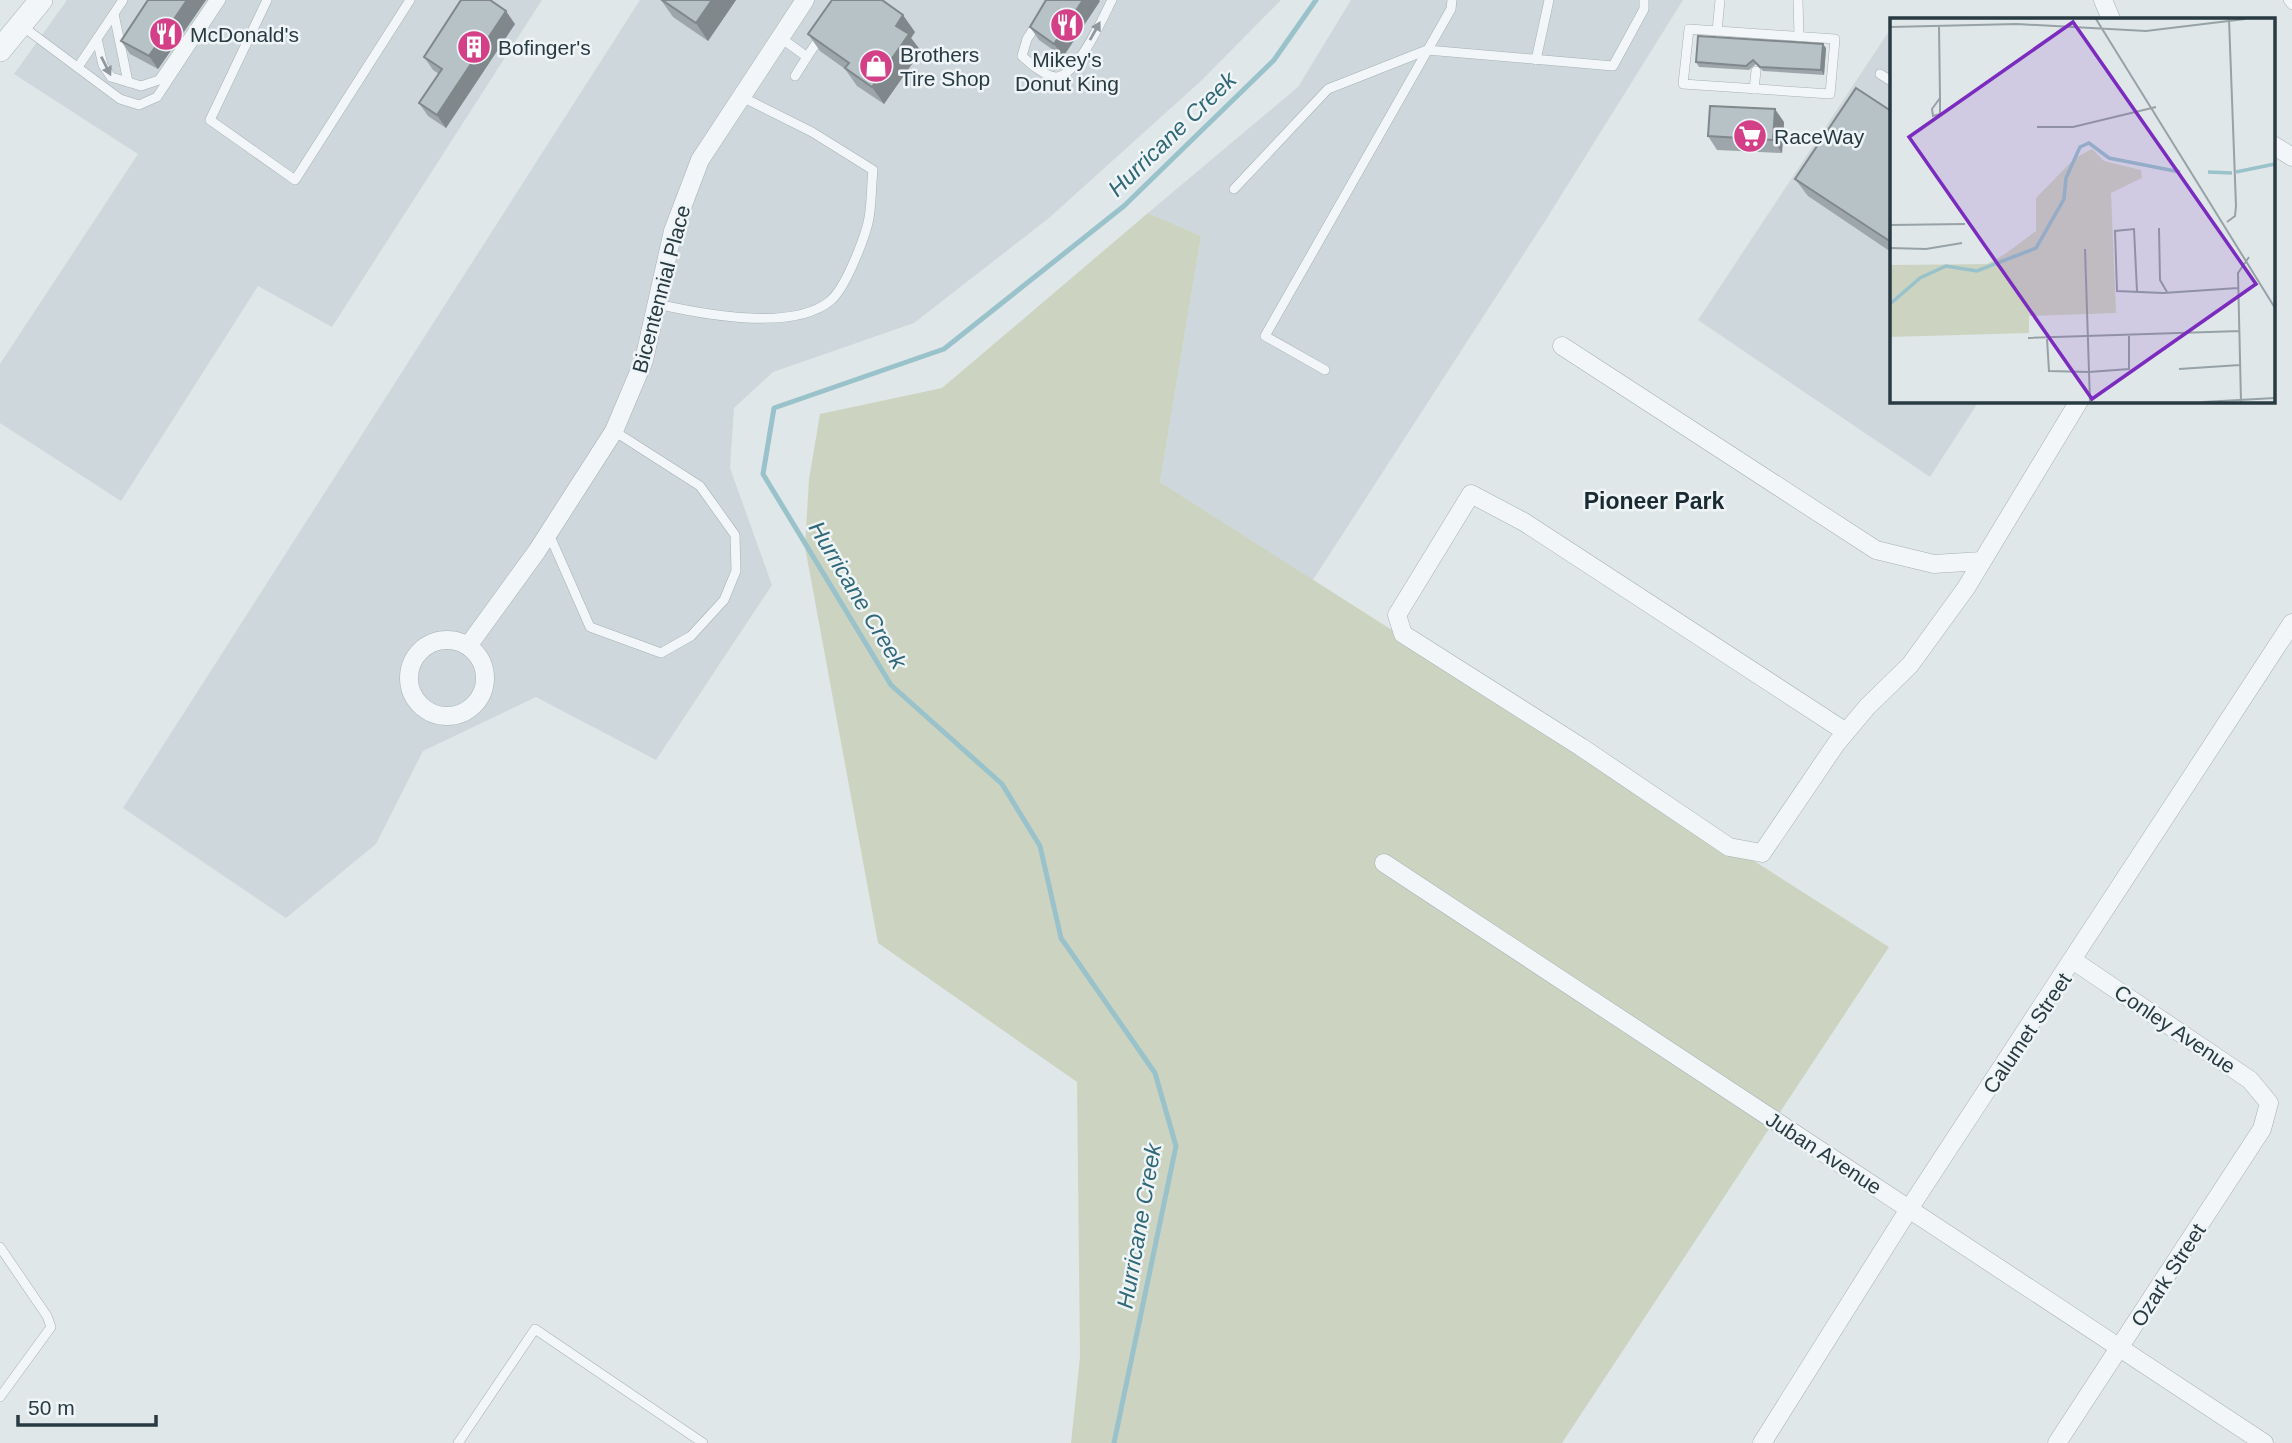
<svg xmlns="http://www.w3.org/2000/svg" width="2292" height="1443" viewBox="0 0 2292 1443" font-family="Helvetica,sans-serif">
<rect width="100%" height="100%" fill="#e0e7e9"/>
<g fill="#ced7dc">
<polygon points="67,0 542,0 332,327 258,286 121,501 0,423 0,364 138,154 14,74"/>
<polygon points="640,0 1281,0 1202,80 1049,218 914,323 773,372 734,408 730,468 772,585 656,760 536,697 423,751 376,844 286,918 123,808"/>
<polygon points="1351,0 1683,0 1547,218 1313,580 1160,482 1201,236 1148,213 1298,87"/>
<polygon points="1891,28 1891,401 1979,401 1930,477 1698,320"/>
</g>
<polygon fill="#ccd4c1" points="1148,213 1201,236 1160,482 1889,947 1562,1443 1071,1443 1080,1357 1077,1082 878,943 805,547 809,479 820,414 942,388"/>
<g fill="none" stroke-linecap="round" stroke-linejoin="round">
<polyline stroke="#99c2cb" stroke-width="5" points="1114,1443 1176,1146 1155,1073 1061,938 1040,846 1002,784 891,685 763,474 774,408 944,349 1124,206 1274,60 1316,0"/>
<g stroke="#a5b0b4" stroke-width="10">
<g id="service">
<polyline points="267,0 210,120 295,180 410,0"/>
<polyline points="1798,0 1799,36"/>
<polyline points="2288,0 2292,5"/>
<polyline points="114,14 128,82 141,86 159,80 214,0"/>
<path d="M 1038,22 L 1027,39 L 1022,56 C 1031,64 1043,75 1055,77 C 1076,79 1103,17 1112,0"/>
<polyline points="22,26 120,99 139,105 157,97 221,0"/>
<polygon points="1689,29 1835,39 1830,94 1683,84"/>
<polyline points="1717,31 1720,0"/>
<polyline points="781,38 807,57 819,39"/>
<polyline points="97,39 103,65 111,77 128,82"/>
<polyline points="1536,60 1549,0"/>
<polyline points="78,67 123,0"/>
<polyline points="1880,74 1891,81"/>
<polyline points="795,76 807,57"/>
<polyline points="1754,89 1756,71"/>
<polyline points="1234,189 1328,89 1427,50 1613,66 1644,9 1644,0"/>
<path d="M 657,304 C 701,314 792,332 830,301 C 845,289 863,242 868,223 C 872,206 871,187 873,170 L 812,132 L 742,97"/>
<polyline points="1325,370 1265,336 1451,9 1452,0"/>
<polyline points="549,534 590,627 661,653 691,636 724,600 736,571 735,535 700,486 614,431"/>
<polyline points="0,1247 47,1316 51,1327 0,1397"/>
<polyline points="458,1443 535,1329 703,1443"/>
</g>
</g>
<g stroke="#a5b0b4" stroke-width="19">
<g id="minor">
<polyline points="2103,0 2111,19"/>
<polyline points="2273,145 2292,157"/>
<polyline points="1562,346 1876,550 1934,564 1982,561"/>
<circle cx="447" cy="678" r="38"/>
<polyline points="468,646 537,551 614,431 644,360 673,231 700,160 805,0"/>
<polyline points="1846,732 1524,522 1471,494 1397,615 1403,634 1581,747 1729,847 1762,853 1836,744 1867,707 1910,665 1966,588 2079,401"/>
<polyline points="1384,863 2264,1443"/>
<polyline points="1762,1443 1909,1209 2292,623"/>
<polyline points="2057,1443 2262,1129 2269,1103 2250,1080 2074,961"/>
</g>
</g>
<g stroke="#a5b0b4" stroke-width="24">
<polyline id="tertiary" points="0,50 41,0"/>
</g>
<use href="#service" stroke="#f3f6f8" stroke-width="9"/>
<use href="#minor" stroke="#f3f6f8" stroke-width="18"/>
<use href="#tertiary" stroke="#f3f6f8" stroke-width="23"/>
</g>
<g fill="#9da7ab">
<polygon points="148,0 206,0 158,69 130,54 121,41"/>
<polygon points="661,0 736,0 708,41 673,17"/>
<polygon points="1100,1 1063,57 1039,40 1030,27"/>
<polygon points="515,24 446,128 428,116 419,103 439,74 433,70 424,57"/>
<polygon points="915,32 911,38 921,51 884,104 857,86 845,69 820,51 808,34"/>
<polygon points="1826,48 1824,75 1763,71 1756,64 1749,70 1699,67 1696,62"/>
<polygon points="1891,111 1891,252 1808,196 1795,179"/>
<polygon points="1784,122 1782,153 1717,150 1708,136"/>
</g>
<g fill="#80888b">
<polygon points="187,0 206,0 158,69 149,56"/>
<polygon points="712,0 736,0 708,41 696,23"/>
<polygon points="1083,0 1099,0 1100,1 1063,57 1054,44"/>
<polygon points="506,11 515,24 446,128 437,115"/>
<polygon points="903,15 915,32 911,38 921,51 884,104 872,87 896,26"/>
<polygon points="1823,44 1826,48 1824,75 1821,70"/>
<polygon points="1775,109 1784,122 1782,153 1773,140"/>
</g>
<g fill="#b7c2c7" stroke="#80888b" stroke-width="2">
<polygon points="148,0 187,0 149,56 121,41"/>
<polygon points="461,0 490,0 506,11 437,115 419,103 442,69 424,57"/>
<polygon points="662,0 712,0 696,23"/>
<polygon points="832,0 882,0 903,15 896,26 909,34 872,87 845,68 849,63 808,34"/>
<polygon points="1046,0 1083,0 1054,44 1030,27"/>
<polygon points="1698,36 1823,44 1821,70 1760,67 1753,60 1746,66 1696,62"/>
<polygon points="1856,88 1891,111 1891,242 1795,179"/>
<polygon points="1710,106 1775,109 1773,140 1708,136"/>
</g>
<defs><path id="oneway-solid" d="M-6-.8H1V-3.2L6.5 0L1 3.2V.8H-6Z" transform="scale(1.75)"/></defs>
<g fill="#8e989d">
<use href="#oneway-solid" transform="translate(1095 31) rotate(-61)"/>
<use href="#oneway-solid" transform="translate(106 66) rotate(63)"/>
</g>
<defs>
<g id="restaurant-disc" transform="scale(1.75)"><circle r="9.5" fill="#d34088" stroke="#eff5f7"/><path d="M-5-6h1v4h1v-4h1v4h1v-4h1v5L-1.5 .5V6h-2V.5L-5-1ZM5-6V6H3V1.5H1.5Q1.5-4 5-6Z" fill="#fff"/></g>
<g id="building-disc" transform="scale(1.75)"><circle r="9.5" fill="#d34088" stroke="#eff5f7"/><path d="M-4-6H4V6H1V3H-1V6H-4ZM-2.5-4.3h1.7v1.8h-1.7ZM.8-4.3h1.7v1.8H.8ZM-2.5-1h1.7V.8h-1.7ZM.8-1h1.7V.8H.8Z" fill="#fff"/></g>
<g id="shop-disc" transform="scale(1.75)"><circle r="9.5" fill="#d34088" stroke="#eff5f7"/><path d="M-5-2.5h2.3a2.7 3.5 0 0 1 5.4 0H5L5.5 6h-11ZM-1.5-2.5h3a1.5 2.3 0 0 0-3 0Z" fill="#fff"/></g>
<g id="supermarket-disc" transform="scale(1.75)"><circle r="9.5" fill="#d34088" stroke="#eff5f7"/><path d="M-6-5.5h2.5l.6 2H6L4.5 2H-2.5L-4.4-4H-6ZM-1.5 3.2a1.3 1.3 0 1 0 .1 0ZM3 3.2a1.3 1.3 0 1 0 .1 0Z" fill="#fff"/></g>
</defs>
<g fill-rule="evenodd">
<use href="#restaurant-disc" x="1067" y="25"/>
<use href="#restaurant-disc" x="166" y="34"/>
<use href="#building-disc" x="474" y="47"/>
<use href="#shop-disc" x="876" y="66"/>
<use href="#supermarket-disc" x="1750" y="136"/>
</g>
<g text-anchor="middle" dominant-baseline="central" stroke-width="5" stroke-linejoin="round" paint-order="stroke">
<g font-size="21" fill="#283a42" stroke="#eff5f7" text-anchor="start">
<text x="190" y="34">McDonald's</text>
<text x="498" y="47">Bofinger's</text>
<text x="900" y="54">Brothers<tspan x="900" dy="24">Tire Shop</tspan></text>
<text x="1067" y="59" text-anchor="middle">Mikey's<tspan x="1067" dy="24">Donut King</tspan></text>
<text x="1774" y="136">RaceWay</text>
</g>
<g font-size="21" fill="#283a42" stroke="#eff5f7">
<text transform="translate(661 289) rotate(-75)">Bicentennial Place</text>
<text transform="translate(2175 1029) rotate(34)">Conley Avenue</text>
<text transform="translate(2027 1033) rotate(-56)">Calumet Street</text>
<text transform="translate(1824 1153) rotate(33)">Juban Avenue</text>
<text transform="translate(2168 1275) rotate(-57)">Ozark Street</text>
</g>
<g font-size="23" font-style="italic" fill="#306877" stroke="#eff5f7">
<text transform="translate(1172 134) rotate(-44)">Hurricane Creek</text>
<text transform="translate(858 595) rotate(59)">Hurricane Creek</text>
<text transform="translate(1139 1226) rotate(-80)">Hurricane Creek</text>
</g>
<g font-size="23" font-weight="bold" fill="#1a2a32" stroke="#eff5f7">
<text x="1654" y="501">Pioneer Park</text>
</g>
</g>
<g transform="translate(1890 18)">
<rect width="385" height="385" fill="#e0e7e9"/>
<path d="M 202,131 L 214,143 L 251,152 L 252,160 L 221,175 L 226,295 L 139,298 L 139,315 L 0,319 L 0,247 L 97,246 L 115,236 L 146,213 L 146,180 L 185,140 Z" fill="#ccd4c1"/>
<path fill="none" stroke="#99c2cb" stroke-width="3.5" d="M 318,154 L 342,155M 346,154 L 385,146M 0,286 L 30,260 L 56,248 L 87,253 L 146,230 L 174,181 L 176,160 L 190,129 L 199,125 L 219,140 L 290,154"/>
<path fill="none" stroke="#96a2a6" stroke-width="2" d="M 206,1 L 385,290M 49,8 L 50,80 L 42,91 L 43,98 L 50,96 L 50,80M 0,9 L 127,6 L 256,13 L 355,1M 147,109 L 183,109 L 266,89M 337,204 L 345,198 L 346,188 L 339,1M 0,207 L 75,206M 269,210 L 270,262 L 277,274M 0,230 L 36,231 L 72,225M 195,231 L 200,384M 247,273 L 244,211 L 225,213 L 227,273 L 273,275 L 348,270M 138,320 L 350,313M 157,321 L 159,353 L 199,354 L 239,351 L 239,318M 289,351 L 350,347M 313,384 L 385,380M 351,384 L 348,255 L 359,239"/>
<path fill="#7b2cbf" fill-opacity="0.15" stroke="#7b2cbf" stroke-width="3.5" d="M 183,4 L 366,266 L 202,381 L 19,119 Z"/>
<rect width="385" height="385" fill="none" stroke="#283a42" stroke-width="3.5"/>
</g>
<path d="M18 1415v10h138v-10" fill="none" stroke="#283a42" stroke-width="3.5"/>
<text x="28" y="1415" font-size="21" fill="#283a42" stroke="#eff5f7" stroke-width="5" paint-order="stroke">50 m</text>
</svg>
